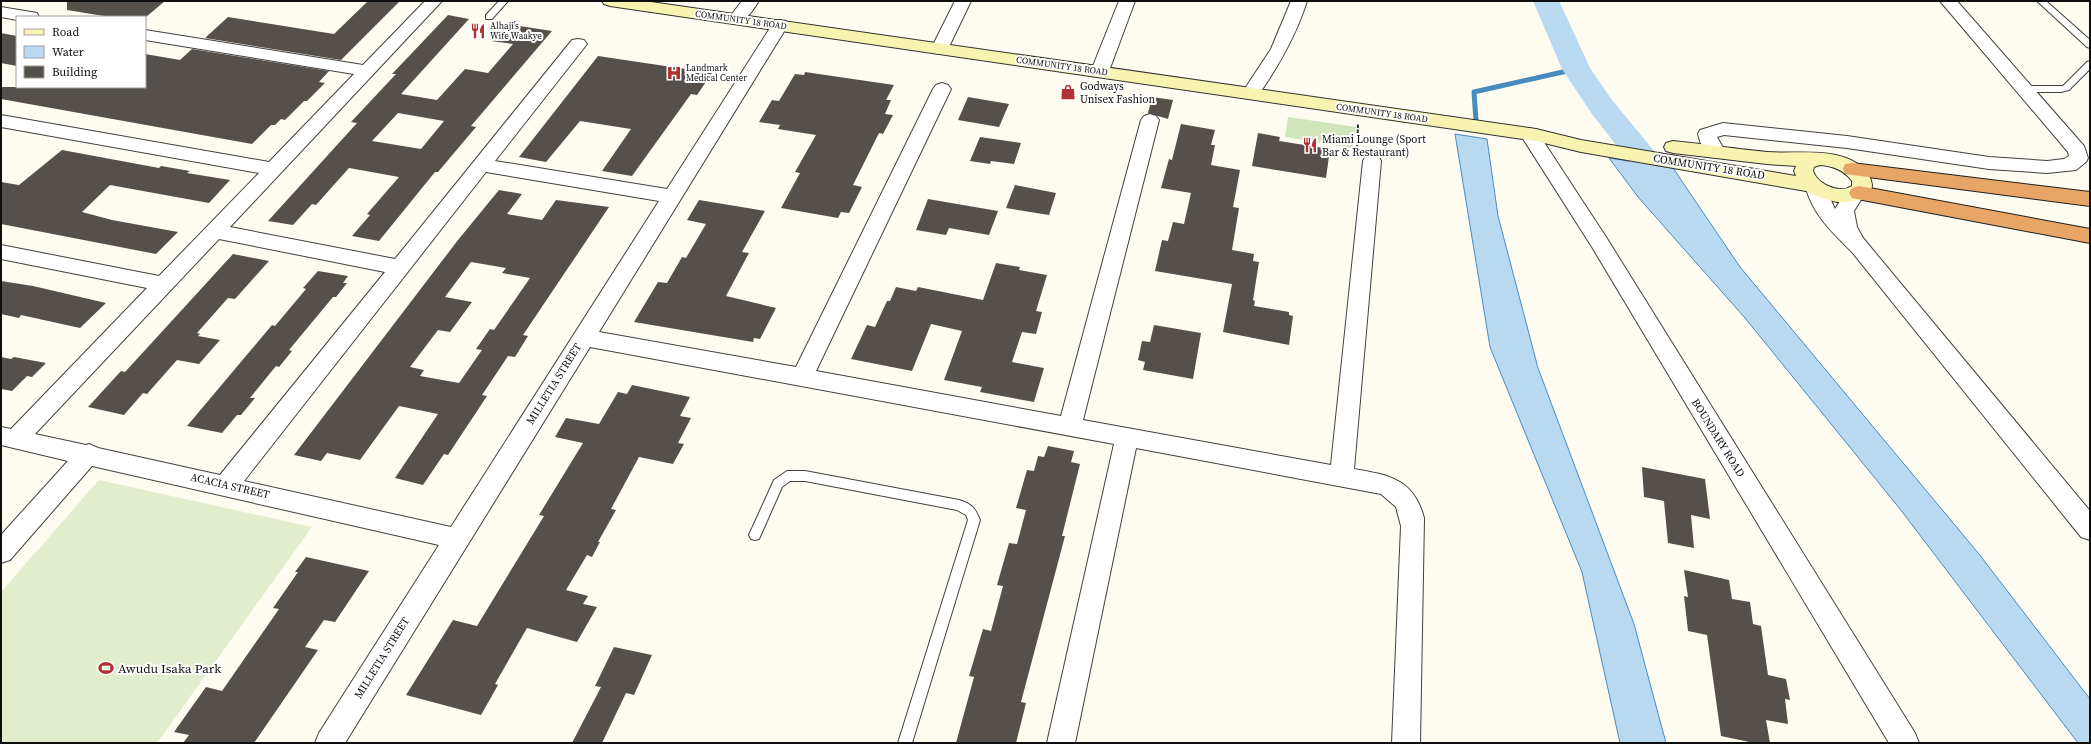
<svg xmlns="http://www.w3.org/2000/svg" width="2091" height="744" viewBox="0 0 2091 744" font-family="'Source Serif 4',serif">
<rect width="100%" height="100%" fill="#fefbf0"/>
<polygon fill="#d0e5bc" points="1288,117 1356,127 1353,148 1285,137"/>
<polygon fill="#e1edcd" points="99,480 312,527 157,743 1,743 1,592"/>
<g fill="#b9d9f0" stroke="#478bc1">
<polygon points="1455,134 1487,139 1498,216 1538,368 1634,624 1666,743 1620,743 1582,572 1490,347"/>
<polygon points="1609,158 1673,168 1740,267 1979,554 2090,699 2090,743 2078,743 1900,509 1745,318 1638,197"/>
</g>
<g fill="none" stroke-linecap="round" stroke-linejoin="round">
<polyline stroke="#478bc1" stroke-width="5" points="1476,121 1474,92 1576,69"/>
<polygon fill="#b9d9f0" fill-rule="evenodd" points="1533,1 1559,1 1590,68 1612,100 1678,180 1683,188 1678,196 1667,199 1656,196 1592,114 1562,69"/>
</g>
<g fill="#55504b" fill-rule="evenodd">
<polygon points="67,1 165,1 146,17 110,17 67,10"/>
<polygon points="368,1 400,1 341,60 205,38 228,17 334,34"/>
<path d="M 448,15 L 469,19 L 401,94 L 437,100 L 465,69 L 488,73 L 513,44 L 491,41 L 507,24 L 552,31 L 471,126 L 476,127 L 438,172 L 435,172 L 379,241 L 352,236 L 370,215 L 367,214 L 399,177 L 349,168 L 316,205 L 312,204 L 293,225 L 268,221 L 357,123 L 351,122 L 396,74 L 392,74 ZM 398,113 L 444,121 L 421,149 L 372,141 Z"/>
<polygon points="1,33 17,36 17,66 1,63"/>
<polygon points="192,49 329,71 319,82 325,83 307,101 304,101 285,120 281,119 275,125 271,125 252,144 1,99 1,87 145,87 145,54 180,60"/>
<polygon points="598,56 712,73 697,95 691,94 632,176 602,171 631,129 580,121 546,162 519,157"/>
<polygon points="805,72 894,85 886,100 891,100 885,114 893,115 883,134 879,133 853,185 862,187 849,213 841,212 838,218 781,208 800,173 795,172 816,135 778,129 780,125 759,122 772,100 779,101 795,74 804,75"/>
<polygon points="968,97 1009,104 999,127 958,120"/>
<polygon points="1152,97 1173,100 1168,119 1148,113"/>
<polygon points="1181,124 1215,130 1211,145 1215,145 1211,165 1240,170 1233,207 1239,208 1232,250 1254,254 1253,261 1259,262 1253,300 1255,301 1254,306 1289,312 1289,315 1293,316 1289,345 1223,332 1232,284 1155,271 1162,240 1168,241 1173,222 1184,224 1191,193 1161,188 1169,159 1172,160"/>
<polygon points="1258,133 1280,137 1279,141 1330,149 1326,178 1252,166"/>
<polygon points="980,137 1021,143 1014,164 991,161 990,164 970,161"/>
<polygon points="62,150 159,168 161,166 190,171 187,173 230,180 209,203 110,185 82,212 112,220 178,232 156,254 1,224 1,182 19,185"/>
<polygon points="1015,185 1056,193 1049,215 1006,208"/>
<path d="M 499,190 L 522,194 L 507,214 L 542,220 L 556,200 L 609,207 L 523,335 L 528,336 L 515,357 L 508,356 L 482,395 L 487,396 L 448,455 L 444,454 L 423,485 L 395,478 L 438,414 L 399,406 L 360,460 L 327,453 L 321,461 L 294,455 L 458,240 ZM 471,262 L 506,268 L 502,273 L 530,278 L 494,330 L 490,329 L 476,349 L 482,350 L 459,383 L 420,376 L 424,370 L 410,367 L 438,330 L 450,332 L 472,302 L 445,297 Z"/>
<polygon points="928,199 998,211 989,235 949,228 946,235 916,230"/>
<polygon points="699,200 765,211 742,252 749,253 726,296 776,308 760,339 754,338 753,342 634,322 658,282 667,283 682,257 686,258 706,224 687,220"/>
<polygon points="233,254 269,261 235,299 228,298 197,333 200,334 198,336 220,340 199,364 177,360 147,394 143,393 124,415 88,407 121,371 125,372"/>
<polygon points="996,263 1020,267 1019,270 1047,275 1036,311 1042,312 1036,334 1022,332 1012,362 1044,368 1034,402 980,392 982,387 944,380 962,331 931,324 912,371 851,359 867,325 875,327 887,301 890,301 896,287 916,291 918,287 983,300"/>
<polygon points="318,271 348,276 343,283 347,283 336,297 333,297 289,350 292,351 279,367 276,366 250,398 255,398 241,415 237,415 222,433 187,426 272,325 275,326 306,289 303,288"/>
<polygon points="1,281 33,286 106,303 80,328 21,315 19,318 1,314"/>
<polygon points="1154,325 1201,333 1193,379 1143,370 1145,362 1138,360 1142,341 1150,342"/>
<polygon points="1,357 11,359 14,357 46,363 32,377 27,376 12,391 1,389"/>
<polygon points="632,385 690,397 680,416 691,418 678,443 684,444 673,464 639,457 611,509 616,510 598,542 600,542 592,557 587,555 566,590 588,596 583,604 597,607 577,642 527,628 495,684 498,685 481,715 406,695 453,620 477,626 544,516 539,515 583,443 555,437 566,418 599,424 618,392 627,394"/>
<polygon points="1048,446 1074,451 1071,462 1080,464 1062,536 1065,536 1021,702 1026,703 1016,743 956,743 974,677 969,676 983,629 991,631 1003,586 997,585 1009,543 1017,544 1026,510 1016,508 1027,470 1034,471 1038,456 1044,457"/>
<polygon points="1642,467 1705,479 1710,519 1691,515 1694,548 1668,543 1664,501 1644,497"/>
<polygon points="306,557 369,571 335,622 324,620 305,647 318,650 254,743 183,743 189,735 174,732 206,687 222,691 279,609 273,608 298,572 295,572"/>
<polygon points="1684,570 1729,580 1732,599 1750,602 1753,624 1761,626 1768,675 1786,679 1790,700 1785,699 1788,724 1766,720 1770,743 1754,743 1721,736 1707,635 1688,631 1684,596 1688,597"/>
<polygon points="614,647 652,655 634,695 626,693 602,743 572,743 601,687 595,686"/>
</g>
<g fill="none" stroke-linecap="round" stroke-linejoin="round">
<g stroke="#414141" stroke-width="2">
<g id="lane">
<polygon points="499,1 508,1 492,19 486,19 486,15"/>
<polygon points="2037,1 2046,1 2090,40 2090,48 2087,47"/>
<polygon points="2090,61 2090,69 2069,90 2061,92 2024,92 2020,89 2024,86 2063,86 2087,62"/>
<path d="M 787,471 L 805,471 L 959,500 C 972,504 975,508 980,520 L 912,743 L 898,743 L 968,520 L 966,515 L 957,510 L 805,481 L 790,481 L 782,487 L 759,539 L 755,540 L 751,539 L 749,535 L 774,480 Z"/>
</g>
</g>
<g stroke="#414141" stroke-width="2">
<g id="street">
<path d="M 425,1 L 442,1 L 230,227 L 395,259 L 572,40 L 578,39 L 584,40 L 587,44 L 495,161 L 667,189 L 772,25 L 774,21 L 780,20 L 786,21 L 788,25 L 599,332 L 796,367 L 933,89 L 936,85 L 942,83 L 948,85 L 951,89 L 816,371 L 1061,416 L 1141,120 L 1144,116 L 1150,114 L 1156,116 L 1159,120 L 1083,420 L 1331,465 L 1363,161 L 1365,157 L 1372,155 L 1379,157 L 1381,161 L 1354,469 C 1389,475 1414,479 1424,518 L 1420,743 L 1392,743 L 1401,526 L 1396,507 L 1381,494 L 1136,448 L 1075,743 L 1047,743 L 1114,444 L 590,347 L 345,743 L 315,743 L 319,733 L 439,545 L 92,466 L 10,560 L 1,563 L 1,535 L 68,461 L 1,445 L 1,427 L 11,429 L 147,288 L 1,259 L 1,245 L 159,276 L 259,173 L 1,127 L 1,115 L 269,162 L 354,74 L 145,40 L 145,30 L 363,65 ZM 486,172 L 659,201 L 451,527 L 244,481 ZM 219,239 L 385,272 L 220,475 L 98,448 L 89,444 L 86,445 L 35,434 Z"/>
<path d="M 742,1 L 759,1 C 752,11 744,26 730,23 L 728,19 Z"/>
<polygon points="955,1 971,1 946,53 940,54 934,53 931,49"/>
<polygon points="1119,1 1135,1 1109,71 1106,75 1100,76 1094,75 1091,71"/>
<path d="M 1291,1 L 1307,1 C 1296,36 1278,67 1257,97 L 1251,99 L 1245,97 L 1242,93 L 1271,49 Z"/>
<path d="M 1940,1 L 1957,1 L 2084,146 L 2088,158 L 2086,162 L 2076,170 L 2047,173 L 1989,169 L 1847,148 L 1724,135 L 1717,137 L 1726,153 L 1724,157 C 1708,162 1701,147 1698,134 L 1700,130 L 1723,123 L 1847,136 L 1989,157 L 2047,161 L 2064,159 L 2069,156 L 2068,152 Z"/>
<polygon points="1,7 37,13 39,17 17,17 17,20 1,17"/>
<polygon points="1529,128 1536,130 1606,237 1915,733 1919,743 1889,743 1592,247 1520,134 1522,130"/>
<path d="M 1816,181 L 1823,183 L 1835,209 L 1847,190 L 1854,188 L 1861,190 L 1864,195 L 1854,211 L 1857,227 L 1863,238 L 2090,511 L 2090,540 L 2081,537 L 1852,252 C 1833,233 1813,215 1806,188 L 1809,183 Z"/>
</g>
</g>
<g stroke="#303030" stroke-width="2">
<path id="secondary" d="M 602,1 L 644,1 L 1536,129 L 1581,140 L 1796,176 L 1794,171 L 1796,166 L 1767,164 L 1673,153 L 1666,151 L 1664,147 L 1666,143 L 1673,141 C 1704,144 1736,149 1767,152 C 1793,154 1822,149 1846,158 C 1857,162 1871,172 1872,185 C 1872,191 1869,193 1864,197 C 1847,208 1823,200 1806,191 L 1581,152 L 1536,141 L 610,6 L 604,4 ZM 1820,165 C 1833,166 1844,170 1852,181 L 1852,186 C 1840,194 1818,185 1813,171 L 1814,167 Z"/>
</g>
<g stroke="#1f1f1f" stroke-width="2">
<g id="highway">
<polygon points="1852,163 2090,192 2090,206 1845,174 1843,169 1845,164"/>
<polygon points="1859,186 2090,229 2090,243 1852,198 1849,193 1852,188"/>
</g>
</g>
<polyline stroke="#303030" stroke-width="2" stroke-dasharray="3.5 1.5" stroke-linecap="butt" points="1357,153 1358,124"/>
<use href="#lane" fill="#fff" fill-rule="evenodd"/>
<use href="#street" fill="#fff" fill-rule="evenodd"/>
<use href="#secondary" fill="#f8f3b1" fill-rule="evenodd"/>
<use href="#highway" fill="#e7a665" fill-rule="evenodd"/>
</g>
<defs>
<g id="restaurant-bare" transform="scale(1.2)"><path d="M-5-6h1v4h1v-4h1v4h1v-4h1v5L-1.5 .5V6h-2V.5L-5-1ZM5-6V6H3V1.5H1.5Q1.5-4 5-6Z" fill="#b13233" stroke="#fff" stroke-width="2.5" paint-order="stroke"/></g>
<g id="hospital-bare" transform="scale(1.2)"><path d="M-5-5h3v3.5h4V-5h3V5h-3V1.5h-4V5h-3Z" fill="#b13233" stroke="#fff" stroke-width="2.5" paint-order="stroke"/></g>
<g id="shop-bare" transform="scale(1.2)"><path d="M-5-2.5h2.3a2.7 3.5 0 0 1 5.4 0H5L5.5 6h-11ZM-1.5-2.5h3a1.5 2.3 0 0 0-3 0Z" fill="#b13233" stroke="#fff" stroke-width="2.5" paint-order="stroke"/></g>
<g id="stadium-bare" transform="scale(1.2)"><path d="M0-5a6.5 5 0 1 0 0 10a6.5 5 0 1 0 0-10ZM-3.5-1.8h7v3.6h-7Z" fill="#b13233" stroke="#fff" stroke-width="2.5" paint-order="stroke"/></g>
</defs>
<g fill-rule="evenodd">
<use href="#restaurant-bare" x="478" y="31"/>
<use href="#hospital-bare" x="674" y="73"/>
<use href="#shop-bare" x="1068" y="92"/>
<use href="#restaurant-bare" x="1310" y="145"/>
<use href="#stadium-bare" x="106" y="668"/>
</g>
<g text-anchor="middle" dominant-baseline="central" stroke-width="4" stroke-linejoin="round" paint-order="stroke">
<g font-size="9" fill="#0e0e0e" stroke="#fff">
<text transform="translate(741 20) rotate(8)">COMMUNITY 18 ROAD</text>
<text transform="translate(1062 66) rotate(8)">COMMUNITY 18 ROAD</text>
<text transform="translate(1382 113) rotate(8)">COMMUNITY 18 ROAD</text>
</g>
<g font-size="9" fill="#0e0e0e" stroke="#fff" text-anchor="start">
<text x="490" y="26">Alhaji’s<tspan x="490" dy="10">Wife Waakye</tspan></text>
<text x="686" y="68">Landmark<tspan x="686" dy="10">Medical Center</tspan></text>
</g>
<g font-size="11" fill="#0e0e0e" stroke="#fff" text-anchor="start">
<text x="1080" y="86">Godways<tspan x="1080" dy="13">Unisex Fashion</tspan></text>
<text x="1322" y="139">Miami Lounge (Sport<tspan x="1322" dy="13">Bar &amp; Restaurant)</tspan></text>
</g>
<g font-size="11" fill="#0e0e0e" stroke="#fff">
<text transform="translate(1709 167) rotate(9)">COMMUNITY 18 ROAD</text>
<text transform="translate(554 384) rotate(-58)">MILLETIA STREET</text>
<text transform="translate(1718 438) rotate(58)">BOUNDARY ROAD</text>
<text transform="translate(230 486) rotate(13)">ACACIA STREET</text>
<text transform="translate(382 658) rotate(-58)">MILLETIA STREET</text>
</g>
<g font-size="13" fill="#0e0e0e" stroke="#fff" text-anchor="start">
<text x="118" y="668">Awudu Isaka Park</text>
</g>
</g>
<rect width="2091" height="744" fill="none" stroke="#0e0e0e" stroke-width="4"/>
<rect x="16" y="16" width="130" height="72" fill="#ffffff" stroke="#9f9f9f"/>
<rect x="24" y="29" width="20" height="6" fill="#f8f3b1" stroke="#9f9f9f"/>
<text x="52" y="36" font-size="12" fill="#0e0e0e">Road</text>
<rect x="24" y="46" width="20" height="12" fill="#b9d9f0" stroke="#9f9f9f"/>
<text x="52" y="56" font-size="12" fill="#0e0e0e">Water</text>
<rect x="24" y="66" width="20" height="12" fill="#55504b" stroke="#9f9f9f"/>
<text x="52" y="76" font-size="12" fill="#0e0e0e">Building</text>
</svg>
